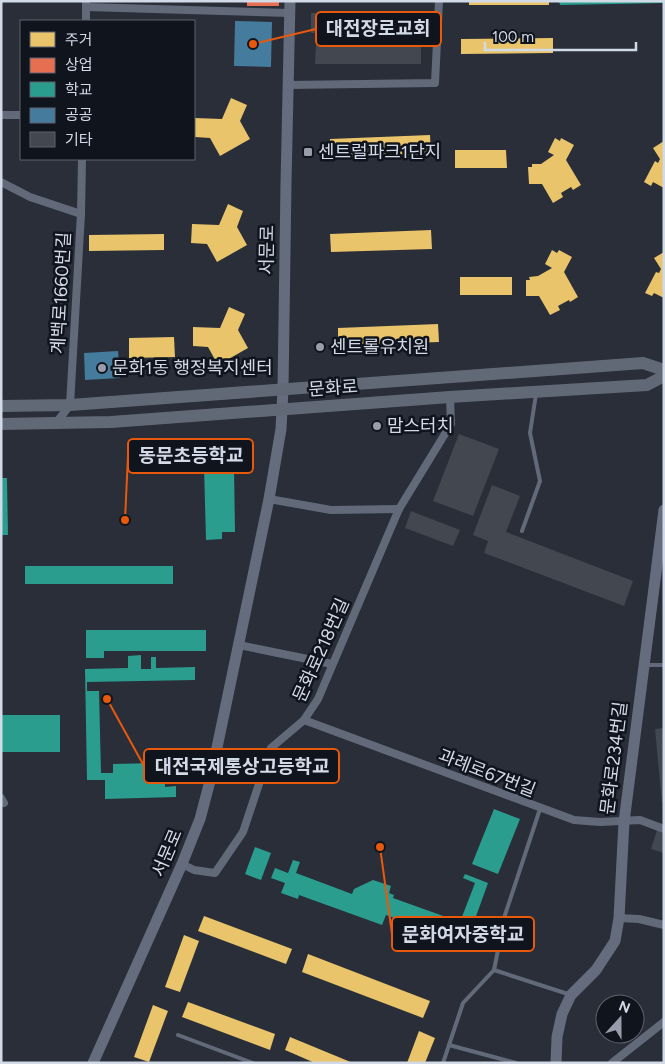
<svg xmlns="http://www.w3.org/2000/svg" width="665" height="1064" viewBox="0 0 665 1064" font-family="Figtree,'Noto Sans KR',sans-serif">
<rect width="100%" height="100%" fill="#292e39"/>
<g fill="#e9c46a">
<rect x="469" y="1" width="80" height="4"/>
<polygon points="553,38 553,53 461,54 461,39"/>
<polygon points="231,98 247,105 240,121 250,139 220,156 210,138 195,137 195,118 222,119"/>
<polygon points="430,135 431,154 330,158 330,139"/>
<polygon points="555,138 560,141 561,138 574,145 566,160 581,185 573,190 571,187 561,193 563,197 553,203 542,184 529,184 528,167 532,167 532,164 541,164 554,155 548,152"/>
<polygon points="664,141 664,188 653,182 651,186 644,182 655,161 658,163 660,159 653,148"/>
<polygon points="455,150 506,150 507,168 455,168"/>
<polygon points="228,204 243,211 237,227 247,245 217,262 207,244 191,243 192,224 219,225"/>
<polygon points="431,230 432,249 331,252 330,234"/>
<polygon points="164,234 164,250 89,251 89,235"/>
<polygon points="552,250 557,253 559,250 572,257 564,272 578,297 570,302 569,300 558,306 560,310 550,315 539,296 526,296 526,280 530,280 529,277 538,276 552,268 545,264"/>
<polygon points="664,252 664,298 654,293 652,296 645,293 656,272 659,273 661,269 654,258"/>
<rect x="460" y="277" width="52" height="18"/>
<polygon points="229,307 245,314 238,330 248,348 218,365 208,347 193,346 193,327 220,328"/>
<polygon points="438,324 439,342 338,346 338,328"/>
<polygon points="174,337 175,357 129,358 129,338"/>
<polygon points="204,916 292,949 286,964 198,931"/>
<polygon points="184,935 199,941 180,992 165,987"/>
<polygon points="308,954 430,1001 423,1018 302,972"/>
<polygon points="188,1002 275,1034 270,1050 182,1017"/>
<polygon points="153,1005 168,1011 149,1062 134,1057"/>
<polygon points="419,1031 435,1038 425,1063 407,1063"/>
<polygon points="290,1037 353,1063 315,1063 285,1050"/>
</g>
<rect fill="#e76f51" x="247" y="1" width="32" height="5"/>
<g fill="#2a9d8f">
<polygon points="559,1 664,1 664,3 560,5"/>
<polygon points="204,467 234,467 235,532 222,532 222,539 206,540"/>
<polygon points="1,478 7,478 8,535 1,535"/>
<rect x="25" y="566" width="148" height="18"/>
<polygon points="86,630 206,630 206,651 104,651 104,658 86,658"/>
<polygon points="141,655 141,669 151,669 151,657 156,657 156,668 195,667 195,680 87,682 87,691 99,691 101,773 113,773 113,764 157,763 157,777 165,777 165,787 176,786 176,797 105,799 105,780 87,780 85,669 128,668 128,656"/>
<rect x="1" y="715" width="59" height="37"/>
<polygon points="494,809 520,819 498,874 472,864"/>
<polygon points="255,847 271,853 261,880 245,874"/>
<polygon points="293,860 300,862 296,873 352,894 354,889 373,880 391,886 389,893 394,895 393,898 460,922 475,883 463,878 465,874 488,883 470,933 455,928 451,939 386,915 382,925 299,895 298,899 281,893 285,883 271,878 275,868 288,873"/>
</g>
<g fill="#457b9d">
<polygon points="235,21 272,22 271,67 234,66"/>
<polygon points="118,351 120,378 85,380 84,353"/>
</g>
<g fill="#434750">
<polygon points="311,13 416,13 416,32 311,33"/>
<polygon points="421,44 421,64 315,64 316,45"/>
<polygon points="459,434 499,449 473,516 433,501"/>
<polygon points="492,485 520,496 506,532 633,581 624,606 484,553 488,541 473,535"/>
<polygon points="411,511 460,530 453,546 405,528"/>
<polygon points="664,728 664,803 662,803 655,729"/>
<polygon points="657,830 664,833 664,853 651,849"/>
</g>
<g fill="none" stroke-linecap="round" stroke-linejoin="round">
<g stroke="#626a7a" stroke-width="4">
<polyline points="522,531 540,481 530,433 536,394"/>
<polyline points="646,665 664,665"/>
<polyline points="494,970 568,994"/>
<polyline points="178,1035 253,1063"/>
<polyline points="449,1045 516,1063"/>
<polyline points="443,1063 463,1003 494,970 505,915 540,809"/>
</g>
<g stroke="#626a7a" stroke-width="8">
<polyline points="86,7 290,13"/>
<polyline points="86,21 86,1"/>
<polyline points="288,85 435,83 439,1"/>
<polyline points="1,115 21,115"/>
<polyline points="1,182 30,197 81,214"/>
<polyline points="56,423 70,405 81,214 82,159"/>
<polyline points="269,499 331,510 399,509"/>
<polyline points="239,645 332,664"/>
<polyline points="304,720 574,820 600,822 640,820 664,829"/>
<polyline points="1,798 4,803"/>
<polyline points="182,864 194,870 215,873 243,832 271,748 304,720 318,699 399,509 451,424 450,397"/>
<polyline points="619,918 639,919 664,925"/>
<polyline points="612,1063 664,1022"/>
</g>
<g stroke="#646c7e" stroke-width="11">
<polyline points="93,1063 182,864 200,819 210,781 269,499 281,429 283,389 286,183 290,1"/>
<polyline points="556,1063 557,1037 562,1014 571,995 596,970 615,941 619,918 624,822 664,510"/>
</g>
<g stroke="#626976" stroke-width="12">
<polyline points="1,406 70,405 643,363 664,370"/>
<polyline points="1,424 111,422 450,397 647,385 664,376"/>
</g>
</g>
<g fill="#979daa" stroke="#10141d" stroke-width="2">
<rect x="303" y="147" width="10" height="10" rx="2.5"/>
<circle cx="320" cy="347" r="5"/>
<circle cx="102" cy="368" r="5"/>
<circle cx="377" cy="426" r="5"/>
</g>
<g text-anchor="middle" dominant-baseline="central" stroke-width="5" stroke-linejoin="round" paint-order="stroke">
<g font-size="18" fill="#d2d9e7" stroke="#10141d" text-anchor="start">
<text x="318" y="152">센트럴파크1단지</text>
<text x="330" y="347">센트롤유치원</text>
<text x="112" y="368">문화1동 행정복지센터</text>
<text x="387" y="426">맘스터치</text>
</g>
<g font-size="18" fill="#d2d9e7" stroke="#10141d">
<text transform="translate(267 250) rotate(-89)">서문로</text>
<text transform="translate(61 293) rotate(-87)">계백로1660번길</text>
<text transform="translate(333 388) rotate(-4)">문화로</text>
<text transform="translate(321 650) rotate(-66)">문화로218번길</text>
<text transform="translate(614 758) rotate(-83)">문화로234번길</text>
<text transform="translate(487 773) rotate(21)">과례로67번길</text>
<text transform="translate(167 853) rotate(-67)">서문로</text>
</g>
</g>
<path fill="none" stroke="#e8590c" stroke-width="2" d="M253 44L316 29M125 520L128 456M107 699L144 766M380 847L392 934"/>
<g fill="#e8590c" stroke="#10141d" stroke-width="2">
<circle cx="253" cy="44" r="5"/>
<circle cx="125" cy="520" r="5"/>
<circle cx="107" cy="699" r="5"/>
<circle cx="380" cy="847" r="5"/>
</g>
<g fill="#10141d" stroke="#e8590c" stroke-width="2">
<rect x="316" y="12" width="125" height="34" rx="5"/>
<rect x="128" y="439" width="125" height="34" rx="5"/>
<rect x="144" y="749" width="195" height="34" rx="5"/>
<rect x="392" y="917" width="142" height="34" rx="5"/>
</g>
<g font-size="19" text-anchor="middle" font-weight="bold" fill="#d2d9e7">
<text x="378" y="35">대전장로교회</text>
<text x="191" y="462">동문초등학교</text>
<text x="242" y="773">대전국제통상고등학교</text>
<text x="463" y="941">문화여자중학교</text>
</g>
<rect width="665" height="1064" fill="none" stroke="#d2d9e7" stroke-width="5"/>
<rect x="20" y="20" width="175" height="140" fill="#10141d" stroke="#5e636e"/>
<rect x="30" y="32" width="25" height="15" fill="#e9c46a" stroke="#5e636e"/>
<text x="65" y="45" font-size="15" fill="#d2d9e7">주거</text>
<rect x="30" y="58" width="25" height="15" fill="#e76f51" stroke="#5e636e"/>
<text x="65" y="70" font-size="15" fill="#d2d9e7">상업</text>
<rect x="30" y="82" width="25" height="15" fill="#2a9d8f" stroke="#5e636e"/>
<text x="65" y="95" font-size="15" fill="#d2d9e7">학교</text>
<rect x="30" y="108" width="25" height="15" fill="#457b9d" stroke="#5e636e"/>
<text x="65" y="120" font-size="15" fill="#d2d9e7">공공</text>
<rect x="30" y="132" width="25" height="15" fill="#434750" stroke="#5e636e"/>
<text x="65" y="145" font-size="15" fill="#d2d9e7">기타</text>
<g transform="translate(620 1019) rotate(21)"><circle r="24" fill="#10141d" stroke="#5e636e"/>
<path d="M0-4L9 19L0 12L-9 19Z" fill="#979daa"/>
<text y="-8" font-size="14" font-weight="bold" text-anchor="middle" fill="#d2d9e7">N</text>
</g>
<path d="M485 42v8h151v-8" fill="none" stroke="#d2d9e7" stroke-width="2.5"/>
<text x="492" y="42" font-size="15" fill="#d2d9e7" stroke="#10141d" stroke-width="4" paint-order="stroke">100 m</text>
</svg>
